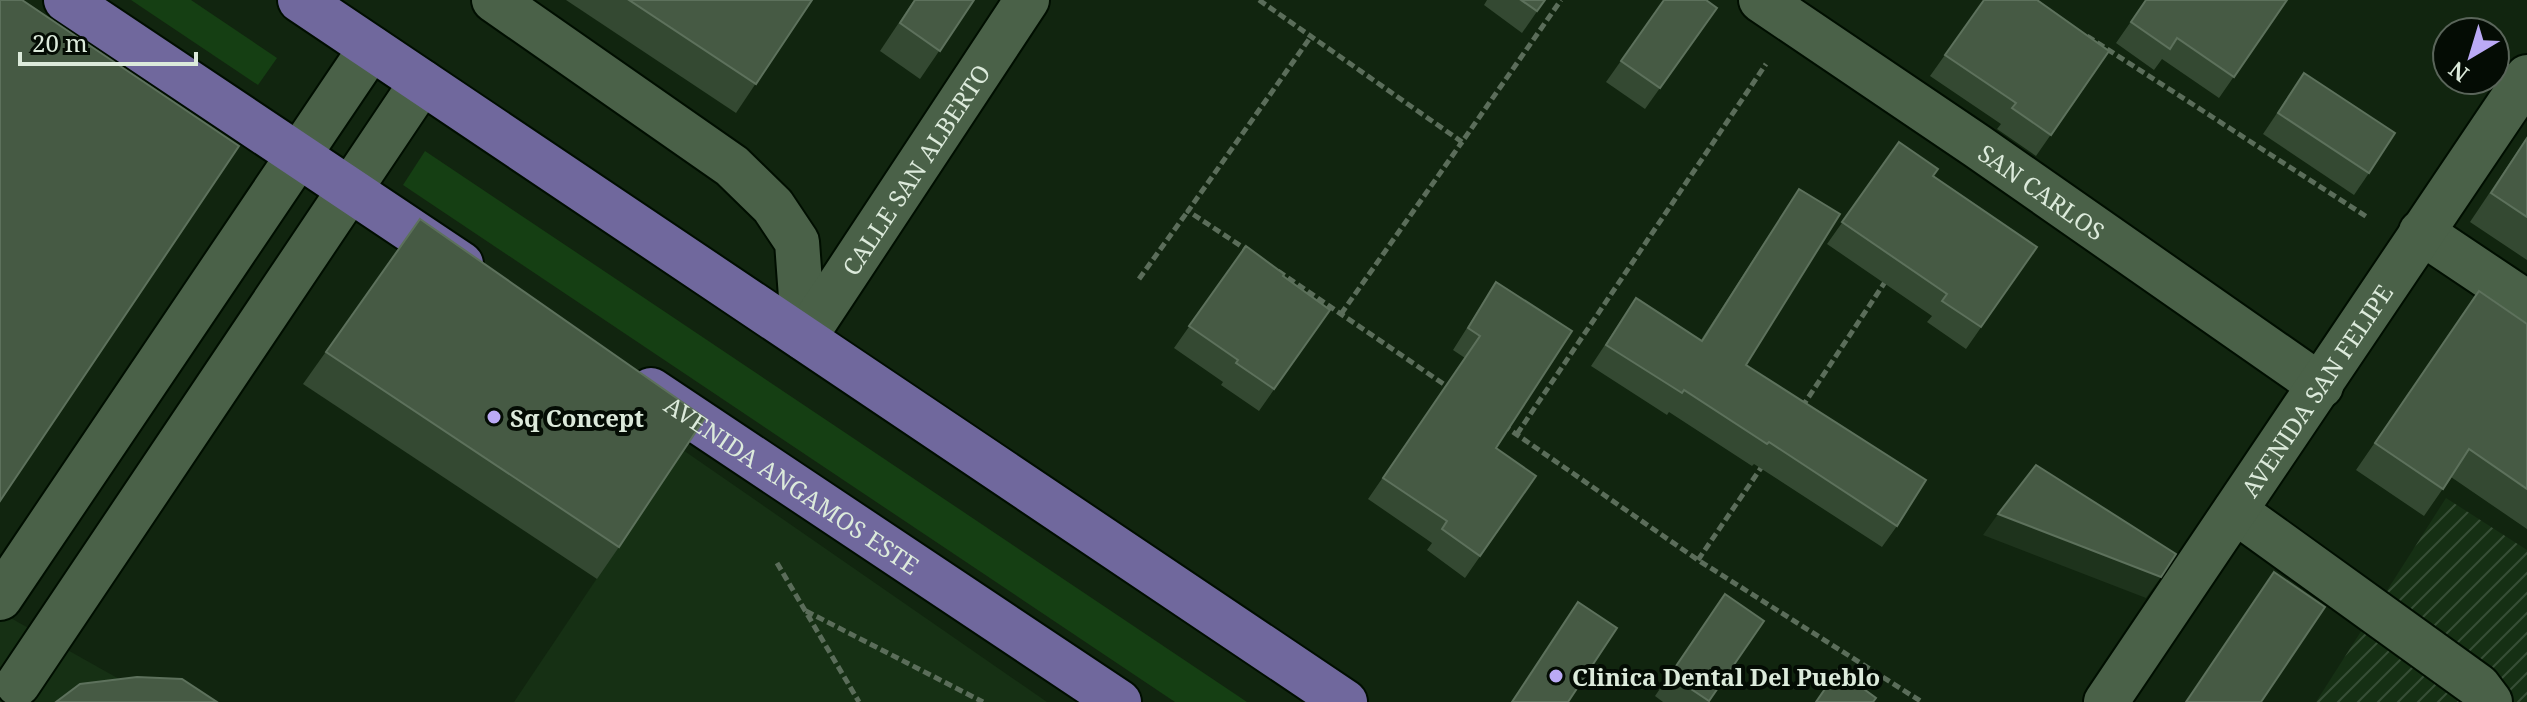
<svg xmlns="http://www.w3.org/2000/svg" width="2527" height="702" viewBox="0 0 2527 702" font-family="'Noto Serif',serif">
<defs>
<pattern id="industrial-furrows" width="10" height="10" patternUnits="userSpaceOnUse" patternTransform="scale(2)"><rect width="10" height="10" fill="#163014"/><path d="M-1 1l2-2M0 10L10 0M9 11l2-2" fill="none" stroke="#374e36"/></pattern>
</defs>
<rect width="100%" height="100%" fill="#11250f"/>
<g fill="#163014">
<polygon points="683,450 1047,702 514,702"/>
<polygon points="0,612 160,702 0,702"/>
</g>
<polygon fill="url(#industrial-furrows)" points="2446,498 2527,550 2527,702 2316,702"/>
<g fill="#153f13">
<polygon points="131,0 191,0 277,58 258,85"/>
<polygon points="425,151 1247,702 1175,702 403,185"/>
</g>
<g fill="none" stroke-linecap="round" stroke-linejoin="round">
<g stroke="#000e00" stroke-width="48">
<g id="minor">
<polyline points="494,0 732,166 773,206 797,242 804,338"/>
<path id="s1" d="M 1761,0 L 1977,146 L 2321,386"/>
<polyline points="2421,232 2527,303"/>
<path id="s2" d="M 804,338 L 1027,0"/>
<polyline points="2235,511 2478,686 2490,702"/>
<polyline points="0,598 371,48"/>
<polyline points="18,684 422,82"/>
<path id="s3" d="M 2106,702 L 2527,77"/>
</g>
</g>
<g stroke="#000e00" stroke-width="48">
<g id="major">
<polyline points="66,0 461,264"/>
<polyline points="300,0 1345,702"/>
<path id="s4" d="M 651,390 L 1119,702"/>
</g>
</g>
<g stroke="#5b6d5a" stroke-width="5" stroke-dasharray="8 4" stroke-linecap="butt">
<polyline points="1259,0 1462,142 1561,0"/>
<polyline points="2087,36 2367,217"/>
<polyline points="1250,252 1188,211 1312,35"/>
<polyline points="1278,271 1448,387"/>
<polyline points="1139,279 1188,211"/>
<polyline points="1341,314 1462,142"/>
<polyline points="1802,407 1887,279"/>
<polyline points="1503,425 1698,560 1922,702"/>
<polyline points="1517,434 1766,64"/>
<polyline points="1698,560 1763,465"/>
<polyline points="777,563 859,702"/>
<polyline points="806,611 983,702"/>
</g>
<use href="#minor" stroke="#4a6148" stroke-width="44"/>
<use href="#major" stroke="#70689d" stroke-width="44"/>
</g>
<g fill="#344932">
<polygon points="566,0 812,0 736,113"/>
<polygon points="914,0 974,0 920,79 880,51"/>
<polygon points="1487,0 1545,0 1522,33 1484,5"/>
<polygon points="1664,0 1717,8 1645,109 1606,82"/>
<polygon points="1984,0 2109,51 2036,156 1997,129 2001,124 1930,76"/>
<polygon points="2146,0 2287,0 2219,98 2162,59 2154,70 2116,43"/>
<polygon points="2304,73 2369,173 2354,195 2263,134"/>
<polygon points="2527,137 2527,260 2470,222"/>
<polygon points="1899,142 1933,176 2037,247 1966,349 1927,322 1932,316 1827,244"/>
<polygon points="1799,189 1746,365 1897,526 1882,547 1754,464 1752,466 1669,412 1667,415 1591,366 1636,298 1701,340"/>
<polygon points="420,219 619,547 597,579 303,384"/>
<polygon points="1246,246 1283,276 1330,310 1259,411 1221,385 1223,382 1174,348"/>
<polygon points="1496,282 1496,448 1536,476 1465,578 1427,550 1432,543 1368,499 1465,358 1453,350"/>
<polygon points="2479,291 2527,324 2527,529 2451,477 2424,516 2356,470"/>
<polygon points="1725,594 1764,621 1708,702 1663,702 1655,696"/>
</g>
<polygon fill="#1e331c" points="1998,514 2161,577 2146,598 1983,535"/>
<g fill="#465a44" stroke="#5d715c" stroke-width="2">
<polygon points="0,0 22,0 239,146 0,501"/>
<polygon points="629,0 812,0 756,84"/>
<polygon points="915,0 974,0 940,51 900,23"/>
<polygon points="1521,0 1545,0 1537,11"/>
<polygon points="1664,0 1706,0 1717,8 1660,88 1621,61"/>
<polygon points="1984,0 2037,0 2109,51 2051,135 2012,108 2016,103 1945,55"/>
<polygon points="2146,0 2287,0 2234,77 2177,38 2170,49 2131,22"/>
<polygon points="2304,73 2395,133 2369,173 2278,113"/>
<polygon points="2527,138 2527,217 2491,193"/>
<polygon points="1899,142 1938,169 1933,176 2037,247 1981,327 1942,301 1947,294 1842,222"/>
<polygon points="1799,189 1840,214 1746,365 1926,480 1897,526 1769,442 1767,444 1684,390 1682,393 1606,345 1636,298 1702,341"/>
<polygon points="420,219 705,418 619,547 326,352"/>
<polygon points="1246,246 1284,274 1283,276 1330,310 1274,389 1236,363 1238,360 1189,326"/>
<polygon points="1496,282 1572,331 1496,448 1536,476 1480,556 1442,529 1447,521 1383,478 1480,336 1468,328"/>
<polygon points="2479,291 2527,324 2527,489 2469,449 2443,489 2375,443"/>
<polygon points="2036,465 2176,554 2161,577 1998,514"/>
<polygon points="2274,572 2325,607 2261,702 2186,702"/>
<polygon points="1725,594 1764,621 1709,701 1670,675"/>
<polygon points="1578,602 1617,628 1568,702 1512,702"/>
<polygon points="1838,670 1876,698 1873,702 1816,702"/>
<polygon points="137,677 182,679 217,702 56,702 80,684"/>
</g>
<g fill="#bbaaf6" stroke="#040c04" stroke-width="3">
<circle cx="494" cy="417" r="8"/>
<circle cx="1556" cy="676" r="8"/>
</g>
<g text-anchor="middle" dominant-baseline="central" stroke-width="8" stroke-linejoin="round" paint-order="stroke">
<g font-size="24" fill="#dceadb" stroke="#040c04">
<text stroke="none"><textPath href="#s2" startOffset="202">CALLE SAN ALBERTO</textPath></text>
<text stroke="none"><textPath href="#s1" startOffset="340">SAN CARLOS</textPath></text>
<text stroke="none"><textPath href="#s3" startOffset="376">AVENIDA SAN FELIPE</textPath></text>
<text stroke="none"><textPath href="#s4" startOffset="170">AVENIDA ANGAMOS ESTE</textPath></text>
</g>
<g font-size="24" font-weight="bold" fill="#dceadb" stroke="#040c04" text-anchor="start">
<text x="510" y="417">Sq Concept</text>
<text x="1572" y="676">Clinica Dental Del Pueblo</text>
</g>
</g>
<g transform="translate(2471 56) rotate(218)"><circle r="38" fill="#040c04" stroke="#5a655a" stroke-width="2"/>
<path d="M0-6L14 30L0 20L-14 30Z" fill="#bbaaf6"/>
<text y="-12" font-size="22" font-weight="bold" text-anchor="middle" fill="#dceadb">N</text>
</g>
<path d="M20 52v12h176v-12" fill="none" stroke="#dceadb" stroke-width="4"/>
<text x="32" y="52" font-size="24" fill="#dceadb" stroke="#040c04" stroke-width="6" paint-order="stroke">20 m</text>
</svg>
